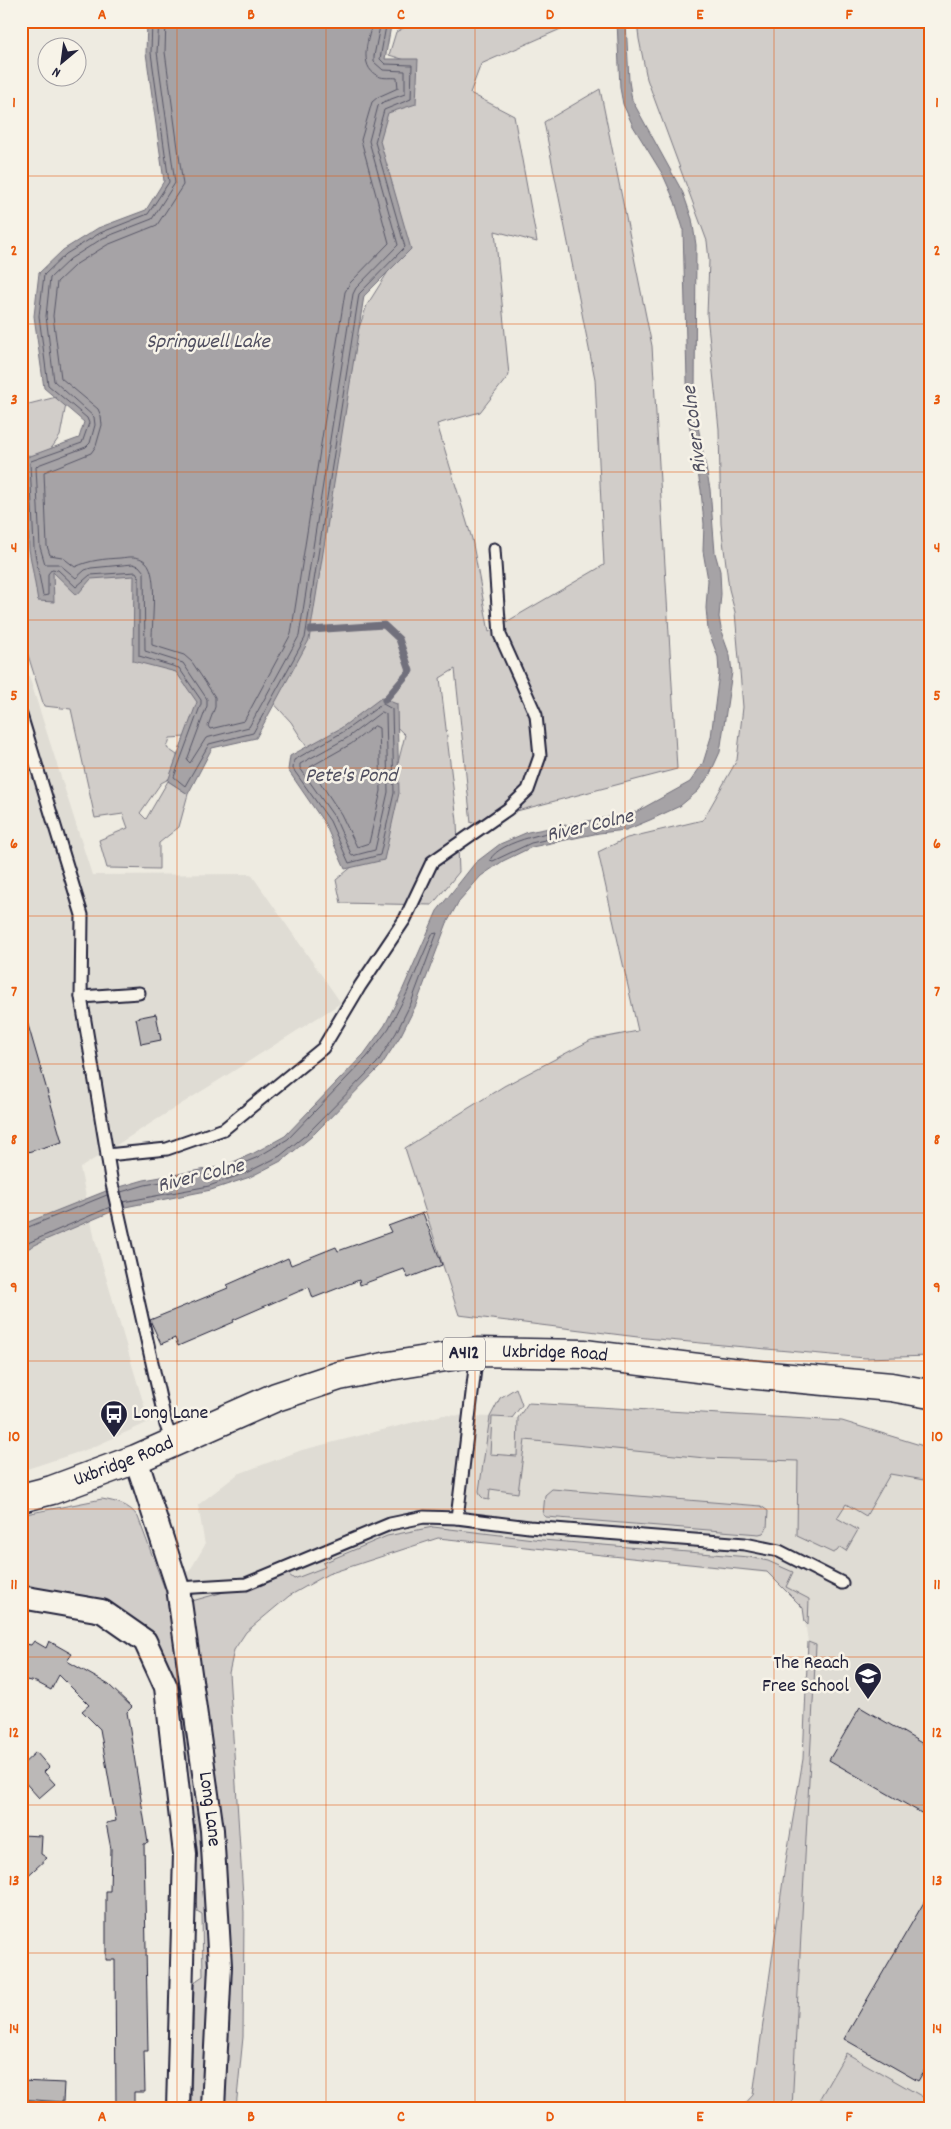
<svg xmlns="http://www.w3.org/2000/svg" width="951" height="2129" viewBox="0 0 951 2129" font-family="Dekko,sans-serif">
<rect width="100%" height="100%" fill="#eeebe1"/>
<filter id="ink" filterUnits="userSpaceOnUse"><feTurbulence type="fractalNoise" baseFrequency=".02" numOctaves="2"/><feDisplacementMap in="SourceGraphic" scale="10" xChannelSelector="R" yChannelSelector="G"/><feConvolveMatrix kernelMatrix="1 2 1 2 8 2 1 2 1" color-interpolation-filters="sRGB"/></filter>
<g filter="url(#ink)">
<g fill="#dfdcd4">
<polygon points="21,651 92,875 251,874 341,1003 80,1168 95,1240 149,1422 91,1448 21,1471"/>
<polygon points="528,1403 842,1421 930,1448 930,2108 741,2108 753,2095 785,1866 803,1759 808,1642 803,1608 767,1573 438,1538 328,1574 289,1596 193,1617 182,1568 189,1572 205,1545 198,1505 238,1474 302,1450 443,1415 518,1418"/>
</g>
<g fill="#d1cdc9" stroke="#7a7882">
<polygon points="416,21 579,21 481,64 470,93 514,116 537,242 495,231 509,375 480,412 437,424 472,539 489,632 604,565 595,379 544,122 600,89 652,346 677,769 471,823 455,669 440,678 457,821 459,872 432,905 341,903 336,880 377,846 405,735 379,710 312,755 291,722 269,698 347,362 367,305 405,245 374,142 381,109 412,62 389,55 396,32"/>
<polygon points="637,21 930,21 930,1356 865,1358 646,1338 459,1315 405,1148 504,1086 591,1040 638,1031 598,852 627,838 703,820 737,760 743,707 735,612 729,589 721,524 719,429 707,315 709,260 707,241 647,79 639,39"/>
<polygon points="68,394 60,436 46,456 21,455 21,408 29,404"/>
<polygon points="21,488 32,488 138,569 203,694 200,736 170,738 167,748 177,755 180,773 161,783 140,813 146,819 168,781 188,794 179,827 159,843 159,869 107,868 99,840 128,828 123,814 95,818 71,709 44,706 21,633"/>
<polygon points="516,1388 522,1405 512,1418 492,1417 490,1454 517,1456 518,1418 528,1403 842,1421 930,1448 930,1483 924,1480 890,1474 866,1516 846,1504 837,1518 858,1530 846,1551 840,1547 837,1551 833,1553 797,1536 798,1461 705,1458 525,1440 518,1493 490,1489 489,1500 484,1499 480,1495 479,1491 490,1417 500,1398"/>
<polygon points="552,1489 761,1506 768,1511 767,1528 763,1533 759,1534 546,1517 543,1515 545,1495"/>
<path d="M 102,1499 C 117,1502 129,1504 138,1517 L 167,1595 L 180,1648 L 212,1892 L 209,2066 L 201,2108 L 191,2108 L 194,1985 L 197,1980 L 203,1976 L 202,1914 L 197,1911 L 196,1902 L 194,1828 L 169,1666 L 145,1630 L 128,1616 L 109,1606 L 21,1587 L 21,1515 Z"/>
<polygon points="433,1527 542,1540 749,1557 768,1561 793,1572 786,1587 809,1599 808,1625 805,1622 803,1608 767,1572 438,1538 328,1574 289,1596 246,1632 234,1650 229,1673 244,1912 243,2037 236,2108 221,2108 215,1800 218,1785 214,1770 187,1609 192,1601 288,1574 294,1579 325,1567 323,1563 387,1536"/>
<polygon points="808,1642 816,1645 792,2108 741,2108 753,2095 785,1866 803,1759"/>
<polygon points="846,2053 930,2101 930,2108 838,2108 820,2098"/>
</g>
<g fill="#a6a3a6" stroke="#716f7b">
<polygon points="147,21 419,21 391,26 385,59 418,59 416,104 388,113 380,141 411,249 364,296 309,640 256,738 212,748 188,794 168,781 197,702 176,672 133,661 134,576 91,579 77,595 53,572 54,602 38,601 29,549 25,458 79,438 84,422 44,388 34,316 39,273 63,250 98,228 146,210 164,181 146,53"/>
<polygon points="617,21 626,21 629,81 632,100 683,193 692,219 696,245 695,392 697,421 710,489 715,553 720,571 721,594 719,617 722,634 730,656 732,672 720,752 710,774 698,791 680,806 650,820 626,830 599,833 532,847 503,861 481,876 459,901 447,923 416,1005 401,1035 381,1066 311,1137 283,1160 250,1177 211,1190 120,1208 45,1240 21,1252 21,1225 106,1191 144,1180 224,1166 254,1153 285,1136 364,1054 385,1025 402,991 437,911 475,863 500,844 528,832 636,812 690,782 703,763 711,737 719,673 718,657 708,630 706,608 708,580 703,551 704,524 701,490 688,418 683,228 675,202 663,175 633,126 623,104 620,88"/>
<polygon points="381,698 397,704 399,793 384,860 345,869 325,824 288,770 290,756 341,728"/>
</g>
<g fill="none" stroke-linecap="round" stroke-linejoin="round">
<g stroke="#575666" stroke-width="1">
<polyline points="152,21 151,53 169,182 148,214 100,233 66,254 44,275 39,316 48,385 87,418 89,423 82,443 31,461 30,463 34,548 43,596 48,595 48,574 52,569 58,570 76,587 90,575 136,572 139,577 139,656 179,668 201,700 201,704 174,777 185,786 209,744 253,733 305,638 359,294 405,247 375,142 384,110 411,99 412,65 385,64 380,59 386,26 391,21"/>
<polyline points="159,21 157,52 175,183 152,219 103,238 70,259 50,278 46,316 54,381 94,417 95,425 90,443 86,447 38,465 36,467 40,547 45,564 59,564 76,578 85,570 91,568 133,564 139,566 144,572 145,651 183,663 207,699 207,706 187,760 190,763 206,738 249,727 299,636 353,294 356,288 398,245 369,141 378,106 383,102 405,94 405,71 383,70 374,62 374,56 381,21"/>
<path d="M 166,21 L 165,52 L 183,185 L 157,225 L 107,245 L 75,265 L 57,282 L 53,316 L 61,378 L 98,409 L 101,416 L 102,425 L 96,446 L 91,453 L 44,472 L 47,546 L 50,555 L 62,557 L 75,567 C 90,560 104,559 120,558 C 129,557 138,555 146,562 C 159,574 151,627 152,645 L 184,655 L 192,662 L 215,697 L 215,707 L 208,726 L 210,729 L 244,721 L 291,634 L 345,292 L 350,283 L 389,243 L 361,140 L 372,102 L 378,97 L 398,88 L 397,78 C 391,77 384,79 378,76 C 357,66 369,37 373,21"/>
<polygon points="383,704 392,709 394,793 380,855 349,863 330,821 293,769 294,760 343,732"/>
<polygon points="382,712 386,714 388,792 375,850 352,856 335,818 300,768 300,764 347,738"/>
<polygon points="375,726 379,728 381,791 369,843 357,847 341,814 310,767 351,744"/>
<path d="M 580,827 L 583,829 L 581,832 L 531,843 L 493,861 L 490,860 C 499,840 559,830 580,827 Z"/>
<polyline points="121,1192 145,1185 226,1170 256,1158 288,1139 367,1057 389,1028 407,993 432,934 437,933 411,1003 396,1033 377,1063 308,1133 280,1156 248,1172 209,1186 123,1202"/>
<polyline points="21,1230 107,1195"/>
<polyline points="21,1246 110,1207"/>
</g>
<polyline stroke="#716f7b" stroke-width="7" points="311,630 384,625 399,639 410,671 385,700"/>
</g>
<g fill="#bbb8b7" stroke="#22223b">
<polygon points="156,1014 161,1040 141,1044 136,1018"/>
<polygon points="21,1018 26,1018 62,1142 21,1154"/>
<polygon points="423,1213 442,1265 408,1278 404,1269 360,1285 359,1280 313,1298 309,1287 233,1320 234,1322 178,1346 175,1338 161,1344 150,1320 228,1288 227,1285 288,1258 291,1265 336,1247 338,1251 391,1232 388,1226"/>
<polygon points="34,1641 46,1648 49,1641 72,1654 67,1661 109,1685 132,1707 127,1712 148,1843 144,1844 148,2051 144,2051 145,2092 134,2092 134,2108 116,2108 115,1960 106,1960 106,1891 110,1891 111,1849 106,1823 116,1821 100,1729 82,1711 89,1705 59,1675 51,1690 36,1682 21,1679 21,1643 31,1645"/>
<polygon points="860,1707 930,1748 930,1818 829,1760"/>
<polygon points="36,1752 49,1767 44,1772 55,1784 39,1798 21,1778 21,1766"/>
<polygon points="21,1835 42,1836 41,1854 47,1858 21,1882"/>
<polygon points="930,1892 930,2061 918,2081 844,2039"/>
<polygon points="21,2081 64,2083 63,2102 21,2099"/>
</g>
<g fill="none" stroke-linecap="round" stroke-linejoin="round">
<g stroke="#22223b" stroke-width="15">
<g id="lane">
<polyline points="21,715 82,915 81,997 112,1184 166,1425 173,1444"/>
<polyline points="81,997 139,993"/>
<polyline points="107,1155 167,1149 224,1129 323,1048 360,986 405,919 432,862 508,809 528,790 540,756 536,715 500,635 494,549"/>
<polyline points="477,1352 457,1518 529,1527 745,1544 779,1551 842,1583"/>
<polyline points="178,1588 246,1584 390,1524 424,1517 457,1518"/>
</g>
</g>
<g stroke="#22223b" stroke-width="26">
<g id="street">
<path id="s1" d="M 136,1459 L 178,1588 L 212,1830 L 220,1966 L 213,2108"/>
<polyline points="21,1597 102,1611 145,1641 166,1687 185,1854 178,2108"/>
</g>
</g>
<g stroke="#22223b" stroke-width="31">
<g id="primary">
<path id="s2" d="M 21,1498 L 52,1490 L 136,1459 L 276,1397 L 339,1376 L 389,1366 L 477,1352 L 584,1354 L 747,1374 L 891,1387 L 930,1394"/>
</g>
</g>
<use href="#lane" stroke="#f7f3e8" stroke-width="11"/>
<use href="#street" stroke="#f7f3e8" stroke-width="22"/>
<use href="#primary" stroke="#f7f3e8" stroke-width="28"/>
</g>
</g>
<path fill="none" stroke="#e8590c" stroke-width="1" stroke-opacity="0.55" d="M 177,21 L 177,2108M 326,21 L 326,2108M 475,21 L 475,2108M 625,21 L 625,2108M 774,21 L 774,2108M 21,176 L 930,176M 21,324 L 930,324M 21,472 L 930,472M 21,620 L 930,620M 21,768 L 930,768M 21,916 L 930,916M 21,1064 L 930,1064M 21,1213 L 930,1213M 21,1361 L 930,1361M 21,1509 L 930,1509M 21,1657 L 930,1657M 21,1805 L 930,1805M 21,1953 L 930,1953"/>
<defs>
<g id="bus-pin" transform="scale(1.4375)"><path d="M0 17L-7.5 6A9.5 9.5 0 1 1 7.5 6Z" fill="#22223b" stroke="#f7f3e8"/><path d="M-5-6H5V4H4V6H2V4H-2V6H-4V4H-5ZM-3.5-4V0h7V-4ZM-3.5 1.2v1.5H-2V1.2ZM2 1.2v1.5H3.5V1.2Z" fill="#fff"/></g>
<g id="school-pin" transform="scale(1.4375)"><path d="M0 17L-7.5 6A9.5 9.5 0 1 1 7.5 6Z" fill="#22223b" stroke="#f7f3e8"/><path d="M0-5L7-2L0 1L-7-2ZM-4 1L0 2.5L4 1V4Q0 6-4 4Z" fill="#fff"/></g>
</defs>
<g fill-rule="evenodd">
<use href="#bus-pin" x="114" y="1414"/>
<use href="#school-pin" x="868" y="1676"/>
</g>
<g text-anchor="middle" dominant-baseline="central" stroke-width="5" stroke-linejoin="round" paint-order="stroke">
<rect fill="#f7f3e8" stroke="#62616f" stroke-width="1" x="443" y="1337.5" width="42" height="33" rx="4"/>
<g font-size="19" font-weight="bold" fill="#22223b">
<text x="464" y="1354">A412</text>
</g>
<g font-size="20" fill="#22223b" stroke="#f7f3e8">
<text stroke="none"><textPath href="#s2" startOffset="559">Uxbridge Road</textPath></text>
<text stroke="none"><textPath href="#s2" startOffset="109">Uxbridge Road</textPath></text>
<text stroke="none"><textPath href="#s1" startOffset="359">Long Lane</textPath></text>
</g>
<g font-size="20" fill="#22223b" stroke="#f7f3e8" text-anchor="start">
<text x="133" y="1414">Long Lane</text>
<text x="849" y="1664" text-anchor="end">The Reach<tspan x="849" dy="23">Free School</tspan></text>
</g>
<g font-size="21" font-style="italic" fill="#504f60" stroke="#f7f3e8">
<text x="208" y="343">Springwell Lake</text>
<text transform="translate(696 430) rotate(-97)">River Colne</text>
<text x="351" y="777">Pete's Pond</text>
<text transform="translate(590 827) rotate(-13)">River Colne</text>
<text transform="translate(201 1177) rotate(-14)">River Colne</text>
</g>
</g>
<rect width="951" height="2129" fill="none" stroke="#f7f3e8" stroke-width="55"/>
<g transform="translate(62 62) rotate(209)"><circle r="24" fill="#f7f3e8" stroke="#a29fa3"/>
<path d="M0-4L9 19L0 12L-9 19Z" fill="#22223b"/>
<text y="-8" font-size="14" font-weight="bold" text-anchor="middle" fill="#22223b">N</text>
</g>
<rect x="28" y="28" width="896" height="2074" fill="none" stroke="#e8590c" stroke-width="2"/>
<g font-size="16" text-anchor="middle" font-weight="bold" fill="#e8590c">
<text x="102" y="19">A</text>
<text x="251" y="19">B</text>
<text x="401" y="19">C</text>
<text x="550" y="19">D</text>
<text x="700" y="19">E</text>
<text x="849" y="19">F</text>
<text x="14" y="107">1</text>
<text x="937" y="107">1</text>
<text x="14" y="255">2</text>
<text x="937" y="255">2</text>
<text x="14" y="404">3</text>
<text x="937" y="404">3</text>
<text x="14" y="552">4</text>
<text x="937" y="552">4</text>
<text x="14" y="700">5</text>
<text x="937" y="700">5</text>
<text x="14" y="848">6</text>
<text x="937" y="848">6</text>
<text x="14" y="996">7</text>
<text x="937" y="996">7</text>
<text x="14" y="1144">8</text>
<text x="937" y="1144">8</text>
<text x="14" y="1292">9</text>
<text x="937" y="1292">9</text>
<text x="14" y="1441">10</text>
<text x="937" y="1441">10</text>
<text x="14" y="1589">11</text>
<text x="937" y="1589">11</text>
<text x="14" y="1737">12</text>
<text x="937" y="1737">12</text>
<text x="14" y="1885">13</text>
<text x="937" y="1885">13</text>
<text x="14" y="2033">14</text>
<text x="937" y="2033">14</text>
<text x="102" y="2121">A</text>
<text x="251" y="2121">B</text>
<text x="401" y="2121">C</text>
<text x="550" y="2121">D</text>
<text x="700" y="2121">E</text>
<text x="849" y="2121">F</text>
</g>
</svg>
